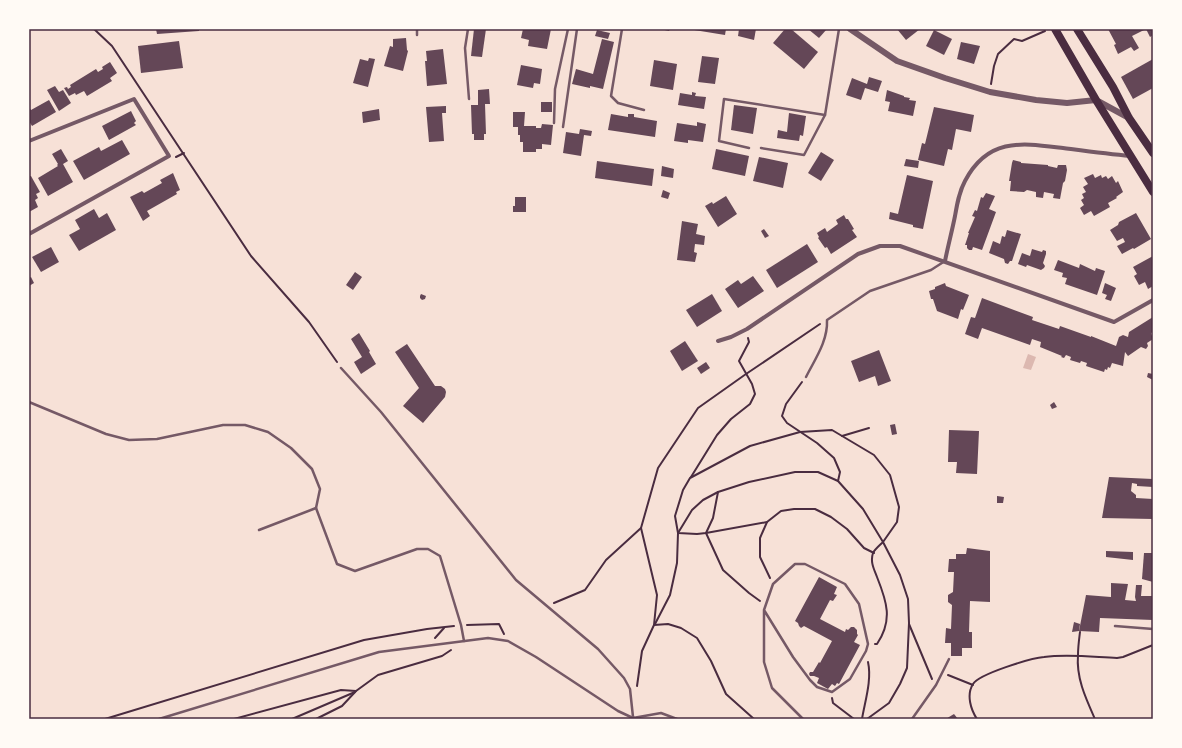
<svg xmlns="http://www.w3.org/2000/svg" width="1182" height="748" viewBox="0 0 1182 748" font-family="Lato,sans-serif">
<rect width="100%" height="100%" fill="#f7e1d7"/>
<polygon fill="#dcb8b0" points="1028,354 1036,357 1031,370 1023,368"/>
<g fill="#644757">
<polygon points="156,29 199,29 199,31 157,34"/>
<polygon points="474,29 486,29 482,57 471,56"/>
<polygon points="523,29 551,29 547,49 528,46 529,40 521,38"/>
<polygon points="660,29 670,29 669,31"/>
<polygon points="688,29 726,29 725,35"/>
<polygon points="739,29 756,29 754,40 738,36"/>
<polygon points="785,29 791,29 818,52 804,69 773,43"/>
<polygon points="808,29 827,29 819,38"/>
<polygon points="897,29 920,29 906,40"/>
<polygon points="1108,29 1146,29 1132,36 1139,48 1134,51 1131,47 1118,54 1114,45 1116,44"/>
<polygon points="1146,29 1153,29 1153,35 1150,37"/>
<polygon points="597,30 610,33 608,39 595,36"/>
<polygon points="934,30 952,39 944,55 926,46"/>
<polygon points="406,38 407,50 408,51 403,71 384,66 390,46 393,47 393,39"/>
<polygon points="602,39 614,42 603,89 590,86 590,88 572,84 576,69 593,74"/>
<polygon points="179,41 183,68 141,73 138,46"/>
<polygon points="961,42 980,46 974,64 957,59"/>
<polygon points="443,49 447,84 427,86 425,61 427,61 426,51"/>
<polygon points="702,56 719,58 715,84 698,82"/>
<polygon points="369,58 375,59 368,87 353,83 360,59 368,61"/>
<polygon points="1153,59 1153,88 1133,99 1121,77"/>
<polygon points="654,60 677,64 673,90 650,86"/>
<polygon points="110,62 117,73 110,78 112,81 87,96 84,91 76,95 75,93 69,96 64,88 67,87 68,89 71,87 70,85 96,69 98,72 103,69 102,67"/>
<polygon points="521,65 542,69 540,84 534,83 533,88 517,85"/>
<polygon points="869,77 882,81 878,92 865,88 861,100 846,95 852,78 867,84"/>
<polygon points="55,86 59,92 63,90 71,103 59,111 47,90"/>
<polygon points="489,89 490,104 485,104 486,134 484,134 484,140 474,140 474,134 472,134 471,105 478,105 478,90"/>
<polygon points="887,90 904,96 904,97 910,98 909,100 916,101 913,116 888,111 890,102 885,101"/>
<polygon points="692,92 696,93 695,96 706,97 704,109 678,105 680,93 692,95"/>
<polygon points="49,100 56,112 32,126 29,121 29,107 31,110"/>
<rect x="541" y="102" width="11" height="10"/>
<polygon points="734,105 757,108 753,134 731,130"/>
<polygon points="446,106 446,113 442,113 444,141 429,142 426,107"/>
<polygon points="934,107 974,115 971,132 956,129 952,150 948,149 944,166 918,160 922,143 925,144"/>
<polygon points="379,109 380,120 363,123 362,112"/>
<polygon points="131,111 136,121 134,123 136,125 109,140 102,126"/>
<polygon points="513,112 525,112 524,126 536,126 536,128 541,128 542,124 553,125 551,145 542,144 542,149 536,149 536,152 523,152 523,142 520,142 520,135 518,135 518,127 513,127"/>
<polygon points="789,113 806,116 803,136 800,135 799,141 777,138 778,130 787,132"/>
<polygon points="611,114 628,117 628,114 634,114 634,117 657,121 655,137 608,130"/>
<polygon points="697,122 706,124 703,142 688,140 688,143 674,141 677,123 697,126"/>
<polygon points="580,129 592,131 591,136 584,135 581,156 563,153 566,132 579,134"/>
<polygon points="122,140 130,154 84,180 73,161 99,147 101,151"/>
<polygon points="61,149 68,161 63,164 73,182 48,196 38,178 58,166 57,165 58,164 52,154"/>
<polygon points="716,149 749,156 745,176 712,169"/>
<polygon points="821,152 834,160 821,181 808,173"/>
<polygon points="759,157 788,163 783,188 753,181"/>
<polygon points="906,159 919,161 918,168 904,166"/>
<polygon points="1013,160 1021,162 1021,163 1048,165 1048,166 1057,168 1058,165 1066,165 1067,170 1065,181 1063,183 1060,199 1053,198 1054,194 1044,192 1043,198 1036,197 1036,192 1027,190 1024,192 1010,191 1011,181 1009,181 1012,163"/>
<polygon points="597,161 654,169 652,186 595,178"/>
<polygon points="662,166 674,169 673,178 661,176"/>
<polygon points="173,173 180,190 176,192 177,194 147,211 150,216 143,221 130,197 142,191 144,193 162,183 160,180"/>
<polygon points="1093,174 1095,178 1101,175 1102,178 1106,176 1108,179 1112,176 1116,183 1118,181 1123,192 1116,197 1117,198 1108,203 1110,207 1094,216 1091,211 1084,215 1080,208 1084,205 1081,200 1084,198 1082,194 1086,192 1083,187 1088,184 1084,178"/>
<polygon points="907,175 933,181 923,229 913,227 913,225 889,219 890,212 898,214"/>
<polygon points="29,176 31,176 40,192 36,194 38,198 35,200 38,207 29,212"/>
<polygon points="663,190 670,193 668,199 661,197"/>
<polygon points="986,193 995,196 989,209 996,212 982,250 973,247 972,250 969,250 967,248 967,245 965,245 969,233 968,233 975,217 972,216 975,210 977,211 981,197 983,198"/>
<polygon points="726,196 737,214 718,227 705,206 712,202 713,204"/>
<polygon points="515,197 526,197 526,212 513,212 513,206 515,206"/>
<polygon points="94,209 99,218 107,213 116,230 79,251 69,235 80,229 75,220"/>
<polygon points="1136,213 1151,239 1134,249 1133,248 1122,254 1117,246 1125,242 1123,238 1117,241 1110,230 1118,225 1119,222"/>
<polygon points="844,215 846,219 848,219 854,229 852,230 857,237 831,254 827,247 825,248 818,238 819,237 817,233 825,228 827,232 838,224 836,220"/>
<polygon points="682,221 698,224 696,234 705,236 704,245 695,244 694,252 697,253 695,262 677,260"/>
<polygon points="764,229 769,236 765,238 761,231"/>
<polygon points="1007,230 1021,234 1012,261 1010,261 1008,264 1005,263 1004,259 989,253 993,241 1000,244 1002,236 1005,237"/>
<polygon points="807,244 818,262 777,288 766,270"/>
<polygon points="51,247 59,262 41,272 32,257"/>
<polygon points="1032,249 1042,252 1043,250 1046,251 1046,254 1043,263 1045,266 1044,268 1041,270 1027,265 1026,267 1018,264 1022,253 1030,256"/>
<polygon points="1153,256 1153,286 1148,289 1145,282 1139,285 1134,276 1137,274 1133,267"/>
<polygon points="1058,260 1079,268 1080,264 1095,271 1096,268 1105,271 1097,295 1065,284 1067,278 1062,277 1063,273 1054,270"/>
<polygon points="355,272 362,277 353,290 346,285"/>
<polygon points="753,276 764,291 738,308 725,289 738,280 741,284"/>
<polygon points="31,277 34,283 29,286 29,278"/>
<polygon points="945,283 946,286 969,295 963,310 961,309 958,319 937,311 933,299 931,299 929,291 935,289 935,287"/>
<polygon points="1105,283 1116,288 1111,301 1105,299 1107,295 1102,293"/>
<polygon points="421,294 426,296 425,299 422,300 420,298 420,296"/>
<polygon points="712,294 722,311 697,327 686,310"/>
<polygon points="982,298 1033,317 1032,320 1059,329 1060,326 1091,337 1091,336 1116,346 1119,337 1123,335 1128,337 1129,332 1153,317 1153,332 1151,333 1153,339 1147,343 1148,346 1146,349 1141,347 1128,356 1125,352 1123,366 1112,363 1110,368 1108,367 1107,370 1105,369 1104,372 1086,366 1087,363 1081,361 1080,363 1070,360 1071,357 1066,355 1064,358 1061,357 1062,356 1040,347 1041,342 1032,339 1030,345 982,328 978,339 965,334 971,317 975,318"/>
<polygon points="359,333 370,351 369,352 376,364 361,374 354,362 362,357 351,339"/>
<polygon points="685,341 698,361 682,371 670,351"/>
<polygon points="407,344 435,386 441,386 445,389 446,392 445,397 423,423 403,406 419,388 395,352"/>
<polygon points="879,350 891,381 878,386 875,376 859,382 851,361"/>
<polygon points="706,362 710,368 701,374 697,368"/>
<polygon points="1148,373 1153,374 1153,380 1147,377"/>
<polygon points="1054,402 1057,407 1052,409 1050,405"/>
<polygon points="895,424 897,434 892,435 890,425"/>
<polygon points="949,430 979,431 977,474 956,473 957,462 948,462"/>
<polygon points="1109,477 1153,479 1153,487 1137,486 1137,484 1132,483 1131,491 1136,495 1136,498 1153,499 1153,519 1102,518"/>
<polygon points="997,496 1004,497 1003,503 997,503"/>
<polygon points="967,548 990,551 990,602 970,601 969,632 972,632 972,648 962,648 962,656 951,656 951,643 945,643 946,628 951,629 952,605 948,602 948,595 953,592 954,572 948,572 949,559 956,559 956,554 966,554"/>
<polygon points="1106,551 1133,552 1133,560 1106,557"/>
<polygon points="1144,553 1153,553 1153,582 1142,579"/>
<polygon points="819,577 837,587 834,594 837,595 833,601 830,600 820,619 845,632 846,629 848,630 851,627 854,627 857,630 857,634 858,635 854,642 860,645 839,684 837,683 835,686 832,684 828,689 817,683 819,678 814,676 810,676 809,674 810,672 813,672 819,662 820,663 832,641 804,626 801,628 799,626 798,623 795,621"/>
<polygon points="1111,583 1128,584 1125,600 1136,601 1135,597 1136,585 1142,585 1141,596 1153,596 1153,620 1100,618 1099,632 1079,631 1086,595 1111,597"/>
<polygon points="1074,622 1080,624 1079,631 1072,632"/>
<polygon points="954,714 958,719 946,719 949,717"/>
</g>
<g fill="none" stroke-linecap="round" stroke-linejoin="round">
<g stroke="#4a2c40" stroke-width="2">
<polyline points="94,29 112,46 251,256 309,322 337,362"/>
<polyline points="991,84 994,66 998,54 1014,39 1022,41 1045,31"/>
<polyline points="176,157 184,153"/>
<polyline points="802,382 786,404 782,416 787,423 817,443 834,458 840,472 838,481"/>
<polyline points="842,436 869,428"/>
<polyline points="691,477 717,435 731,419 750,404 755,394 752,384 739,361 749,342 748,338"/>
<polyline points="718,492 713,518 706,533 723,570 749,593 760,601"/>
<polyline points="767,522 760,538 760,557 770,578"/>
<polyline points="554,603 585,590 606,560 641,528"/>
<path d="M 655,624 L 670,595 L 677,563 L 678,533 L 692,510 L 703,500 L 718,492 L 749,482 L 795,472 L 818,472 L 838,481 L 863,509 L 883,542 C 880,545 875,549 873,553 C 870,562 874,569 877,577 C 887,602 893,620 877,644 L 875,644"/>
<polyline points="909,624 932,679"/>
<polyline points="467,625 499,624 504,634"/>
<polyline points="654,625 668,624 681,628 697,638 711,661 726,694 754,719"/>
<path d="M 1080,632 C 1079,640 1078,647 1078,655 C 1076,678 1086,699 1095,719"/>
<polyline points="435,638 444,628"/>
<polyline points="948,675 973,685"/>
<polyline points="637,686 642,651 654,625 657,595 641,528 658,468 698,408 746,374 820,324"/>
<polyline points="832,698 833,703 854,719"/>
<polyline points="105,719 364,640 427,629 454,626"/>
<polyline points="234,719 341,690 356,691"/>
<polyline points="292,719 355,692"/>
<polyline points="316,719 342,706 356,691 378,675 442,656 451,650"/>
<path d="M 862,719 C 865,701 872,680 868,662"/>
<polyline points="867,719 889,703 900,684 907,668 909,623 908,599 900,575 883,542 897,522 899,507 890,475 874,455 832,430 800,432 750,446 690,478 683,490 675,516 678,533 697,534 706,533 767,522 781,511 794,509 815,509 831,517 847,529 864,548 874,553"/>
<path d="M 977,719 C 971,710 966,695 973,684 C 979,674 1031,658 1044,657 C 1068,654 1093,657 1117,658 L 1123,657 L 1153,645"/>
</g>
<g stroke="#755966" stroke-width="2.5">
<polyline points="468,29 465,48 469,99"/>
<polyline points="622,29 611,96 618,103 644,110"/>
<polyline points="417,35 417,29"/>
<polyline points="554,123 555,89 568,29"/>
<polyline points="563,127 577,29"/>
<polyline points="749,148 719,141 724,99 825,115"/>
<polyline points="761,148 804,155 825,115 839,29"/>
<polyline points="341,368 381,412 516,580 598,649 624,678 630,689 633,717"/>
<path d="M 806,377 C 815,359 828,341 827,320 L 870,291 L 931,270 L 945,261"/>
<polyline points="29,402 106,434 129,440 157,439 223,425 245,425 268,432 291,448 312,469 320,489 316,508 337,564 355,571 417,549 428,549 440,556 461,625 464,641"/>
<polyline points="259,530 316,508"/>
<polyline points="764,610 793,657 810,680 817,687 832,692 850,679 866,651 868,644 859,604 845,584 805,564 795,564 773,584 764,610 764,662 772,688 803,719"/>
<polyline points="1115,626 1153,629"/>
<polyline points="633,718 661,713 677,719"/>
<polyline points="159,719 379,652 488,638 508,641 536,657 618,711 633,718"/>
<polyline points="912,719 936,685 949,659"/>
</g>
<g stroke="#755966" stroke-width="4">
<polyline points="29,141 134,99 169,156 29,234"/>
<path d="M 945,261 C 948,246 952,231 955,216 C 957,204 959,192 965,181 C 988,137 1022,143 1063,148 C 1086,151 1108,154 1130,156"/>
<polyline points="718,341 731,337 747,329 858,254 880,246 900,246 1114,322 1153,300"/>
<polyline points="632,719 633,718 634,719"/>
</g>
<polyline stroke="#755966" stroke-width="6" points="850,29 897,61 945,78 990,92 1036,100 1067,103 1096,100 1129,118"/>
<g stroke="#4a2c40" stroke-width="8">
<polyline points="1055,29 1096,100 1153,192"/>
<polyline points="1077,29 1113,87 1129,118 1153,153"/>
</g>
</g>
<rect width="1182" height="748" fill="none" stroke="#fffaf5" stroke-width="60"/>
<rect x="30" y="30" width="1122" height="688" fill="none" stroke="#4a2c40" stroke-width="1.5"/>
</svg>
